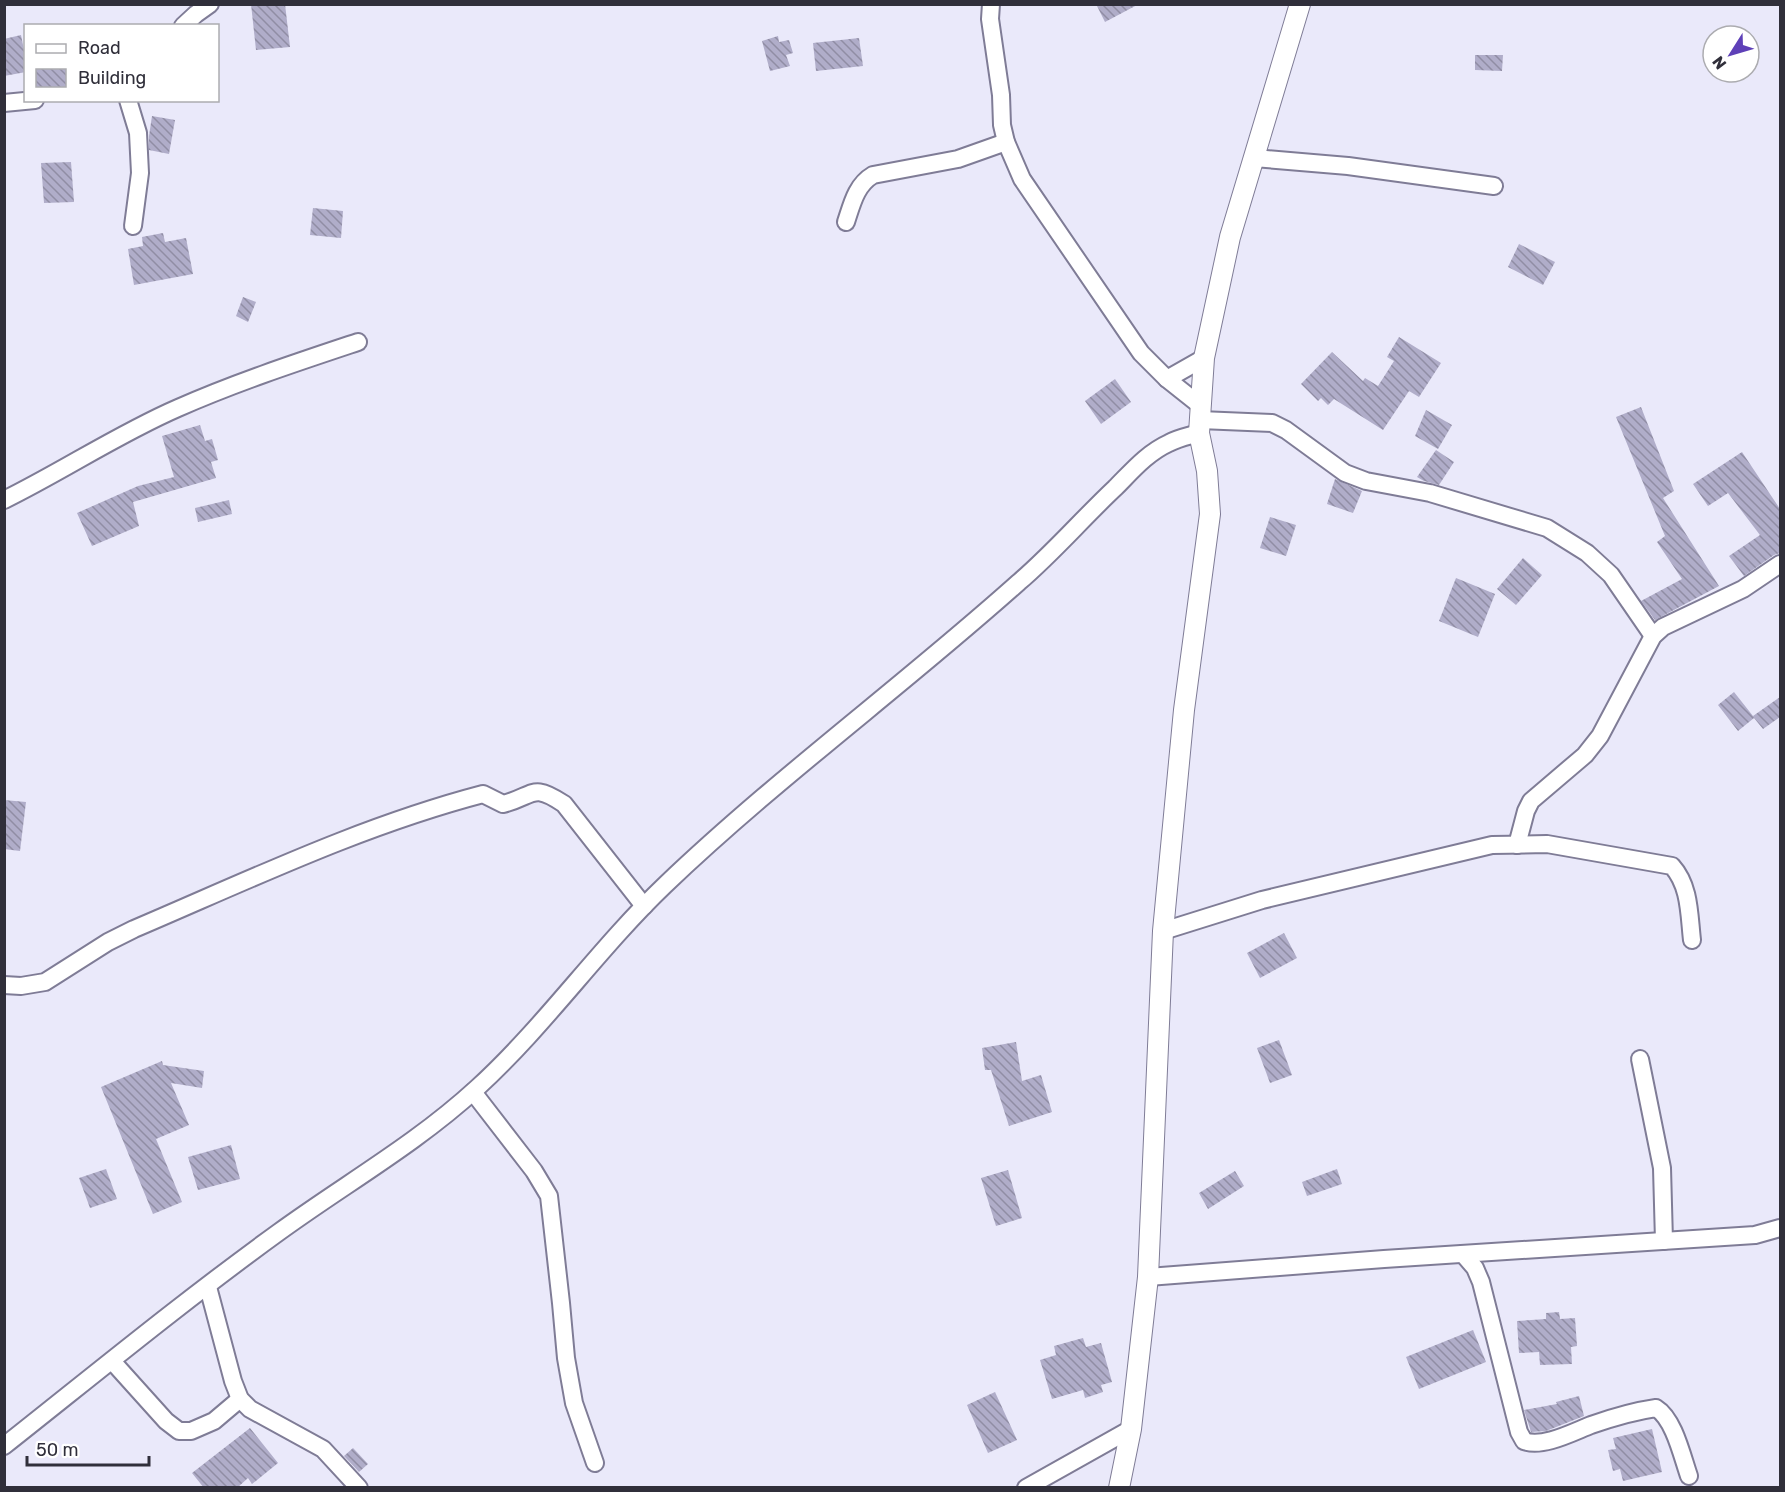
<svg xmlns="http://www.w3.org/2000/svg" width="1785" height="1492" viewBox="0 0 1785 1492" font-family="Rubik,sans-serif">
<defs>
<pattern id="building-back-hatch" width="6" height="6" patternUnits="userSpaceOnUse" patternTransform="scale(1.5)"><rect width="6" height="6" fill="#b0adc9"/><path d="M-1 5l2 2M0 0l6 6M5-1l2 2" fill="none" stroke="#908da4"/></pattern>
</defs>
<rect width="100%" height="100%" fill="#eae9fa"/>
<g fill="url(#building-back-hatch)">
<polygon points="251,4 285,4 290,47 256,50"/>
<polygon points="1096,4 1139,4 1105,22"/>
<polygon points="21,35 26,60 26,72 4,76 4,39"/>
<polygon points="778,36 779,42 789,40 793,53 786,55 790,66 770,71 762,41"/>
<polygon points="859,38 863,66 816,71 813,43"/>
<polygon points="1475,55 1503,55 1502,71 1475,70"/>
<polygon points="152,116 175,120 169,154 149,150 149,136"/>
<polygon points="71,162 74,202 44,203 41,163"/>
<polygon points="313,208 343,211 341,238 310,235"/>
<polygon points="163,233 165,242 186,238 193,274 134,285 128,249 143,246 142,237"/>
<polygon points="1519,244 1555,262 1543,285 1508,267"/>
<polygon points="243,297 256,302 248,322 236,316"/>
<polygon points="1399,337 1441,363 1419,397 1409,391 1383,430 1334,399 1328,405 1321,398 1318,401 1301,384 1332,352 1363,381 1365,378 1378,386 1394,361 1387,357"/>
<polygon points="1115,379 1131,402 1101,424 1085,401"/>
<polygon points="1641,407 1674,491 1663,498 1719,586 1655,620 1641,601 1682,579 1657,542 1665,536 1616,417"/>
<polygon points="1426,410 1452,425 1438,449 1415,436"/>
<polygon points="200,425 205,441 212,439 218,460 211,462 216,478 133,502 139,526 92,546 77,513 138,486 174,477 162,436"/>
<polygon points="1436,450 1454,462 1439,485 1424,481 1417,477"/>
<polygon points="1742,452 1780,509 1780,553 1774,555 1744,576 1729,556 1760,535 1728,493 1708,506 1693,484"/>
<polygon points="1335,479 1362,491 1353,513 1327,504"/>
<polygon points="229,500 232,514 198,522 195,508"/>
<polygon points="1270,517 1296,525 1286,556 1260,548"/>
<polygon points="1523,558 1542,575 1516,605 1497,589"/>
<polygon points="1456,578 1495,594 1478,637 1439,621"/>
<polygon points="1734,692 1753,716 1780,697 1780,717 1763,729 1754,718 1738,731 1718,705"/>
<polygon points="4,800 26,802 20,851 4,849"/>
<polygon points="1284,933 1297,958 1260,978 1247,953"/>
<polygon points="1279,1040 1292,1075 1270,1083 1257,1048"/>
<polygon points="1016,1042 1022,1081 1041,1075 1052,1112 1009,1126 991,1070 985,1070 982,1048"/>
<polygon points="162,1061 163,1065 204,1071 202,1088 171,1083 189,1125 156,1139 182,1202 153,1214 101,1087"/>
<polygon points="231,1145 240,1179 198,1190 188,1157"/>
<polygon points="106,1169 117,1199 90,1208 79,1178"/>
<polygon points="1337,1169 1342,1184 1307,1196 1302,1182"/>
<polygon points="1008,1170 1022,1218 996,1226 981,1178"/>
<polygon points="1235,1171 1244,1186 1208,1209 1199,1193"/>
<polygon points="1559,1312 1560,1319 1575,1318 1577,1346 1571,1347 1572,1364 1540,1365 1539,1352 1519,1353 1517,1321 1546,1319 1546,1313"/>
<polygon points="1473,1330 1486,1362 1419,1389 1406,1357"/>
<polygon points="1083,1338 1086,1347 1101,1343 1112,1382 1101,1385 1103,1392 1085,1398 1083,1390 1052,1399 1040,1360 1056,1355 1054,1346"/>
<polygon points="995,1392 1017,1440 988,1453 967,1405"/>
<polygon points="1579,1396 1584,1416 1546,1431 1531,1432 1524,1410 1557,1404 1556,1402"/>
<polygon points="250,1428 278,1463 252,1484 248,1478 237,1488 204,1488 192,1473"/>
<polygon points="1652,1429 1662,1472 1623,1481 1620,1469 1613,1471 1608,1450 1616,1449 1613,1438"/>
<polygon points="353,1448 368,1464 359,1472 344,1456"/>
</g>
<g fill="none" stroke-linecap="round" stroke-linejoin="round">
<g stroke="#7f7c96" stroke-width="20">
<g id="minor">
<polyline points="991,4 990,19 1001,95 1002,125 1006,142 1022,179 1141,353 1167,379 1201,406"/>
<polyline points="183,26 196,14 210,4"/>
<polyline points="128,100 138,133 140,173 133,226"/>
<polyline points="4,103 35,100"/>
<polyline points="1254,158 1348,166 1494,186"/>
<path d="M 846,222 C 852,204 856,185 873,175 L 958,159 L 1006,142"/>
<polyline points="1167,379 1204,358"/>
<polyline points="1200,420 1272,423 1286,430 1345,473 1366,481 1430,493 1547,528 1587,553 1611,575 1653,636"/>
<path d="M 4,500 C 63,471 118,434 178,408 C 237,382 298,362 358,342"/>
<polyline points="1517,845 1526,811 1531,801 1585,755 1600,736 1653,636 1663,627 1743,589 1780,564"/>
<path d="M 1163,931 L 1262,900 L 1492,845 L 1547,844 L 1672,866 C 1690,886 1689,914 1692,940"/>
<path d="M 4,985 L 21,986 L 45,982 L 108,942 L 134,929 C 249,880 361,826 483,794 L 503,804 C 535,796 531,782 564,804 L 644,906"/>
<polyline points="1640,1059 1662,1168 1664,1241"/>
<polyline points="473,1092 534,1171 549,1196 561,1303 566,1358 574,1403 595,1463"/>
<path d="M 1463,1254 L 1475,1268 L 1481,1282 L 1519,1432 L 1524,1441 C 1543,1448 1573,1432 1591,1425 C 1611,1418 1635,1411 1656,1408 C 1674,1419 1682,1456 1689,1476"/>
<polyline points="1148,1277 1384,1259 1755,1235 1780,1228"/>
<polyline points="208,1287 233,1381 240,1399 250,1409 323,1449 359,1488"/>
<polyline points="112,1361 166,1421 179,1431 191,1431 214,1421 240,1399"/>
<path d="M 4,1446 C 95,1374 185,1300 279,1232 C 345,1184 416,1144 477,1088 C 545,1026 598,949 665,885 C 777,778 903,686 1019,582 C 1053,553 1082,519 1115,488 C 1132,471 1147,453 1169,443 C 1178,438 1189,436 1199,433"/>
<polyline points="1026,1488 1131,1429"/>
</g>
</g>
<g stroke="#7f7c96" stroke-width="22">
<polyline id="tertiary" points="1119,1488 1131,1429 1148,1277 1163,931 1184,710 1210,514 1207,471 1199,433 1204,358 1230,237 1300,4"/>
</g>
<use href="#minor" stroke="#fff" stroke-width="16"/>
<use href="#tertiary" stroke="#fff" stroke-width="20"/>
</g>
<rect width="1785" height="1492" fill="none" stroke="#302f3a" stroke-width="12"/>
<rect x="24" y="24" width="195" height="78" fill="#ffffff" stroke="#acacb0" stroke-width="1.5"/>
<rect x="36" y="44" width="30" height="9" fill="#ffffff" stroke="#acacb0" stroke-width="1.5"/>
<text x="78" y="54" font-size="18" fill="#302f3a">Road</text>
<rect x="36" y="69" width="30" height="18" fill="url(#building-back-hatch)" stroke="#acacb0" stroke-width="1.5"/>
<text x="78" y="84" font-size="18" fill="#302f3a">Building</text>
<g transform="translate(1731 54) rotate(233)"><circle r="28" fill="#ffffff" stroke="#acacb0" stroke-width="1.5"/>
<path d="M0-4.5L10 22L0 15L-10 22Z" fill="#5e40b8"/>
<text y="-9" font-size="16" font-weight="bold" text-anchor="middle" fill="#302f3a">N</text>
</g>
<path d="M27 1456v9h122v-9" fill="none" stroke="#302f3a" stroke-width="3"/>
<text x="36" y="1456" font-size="18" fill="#302f3a" stroke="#ffffff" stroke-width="4.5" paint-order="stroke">50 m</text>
</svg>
